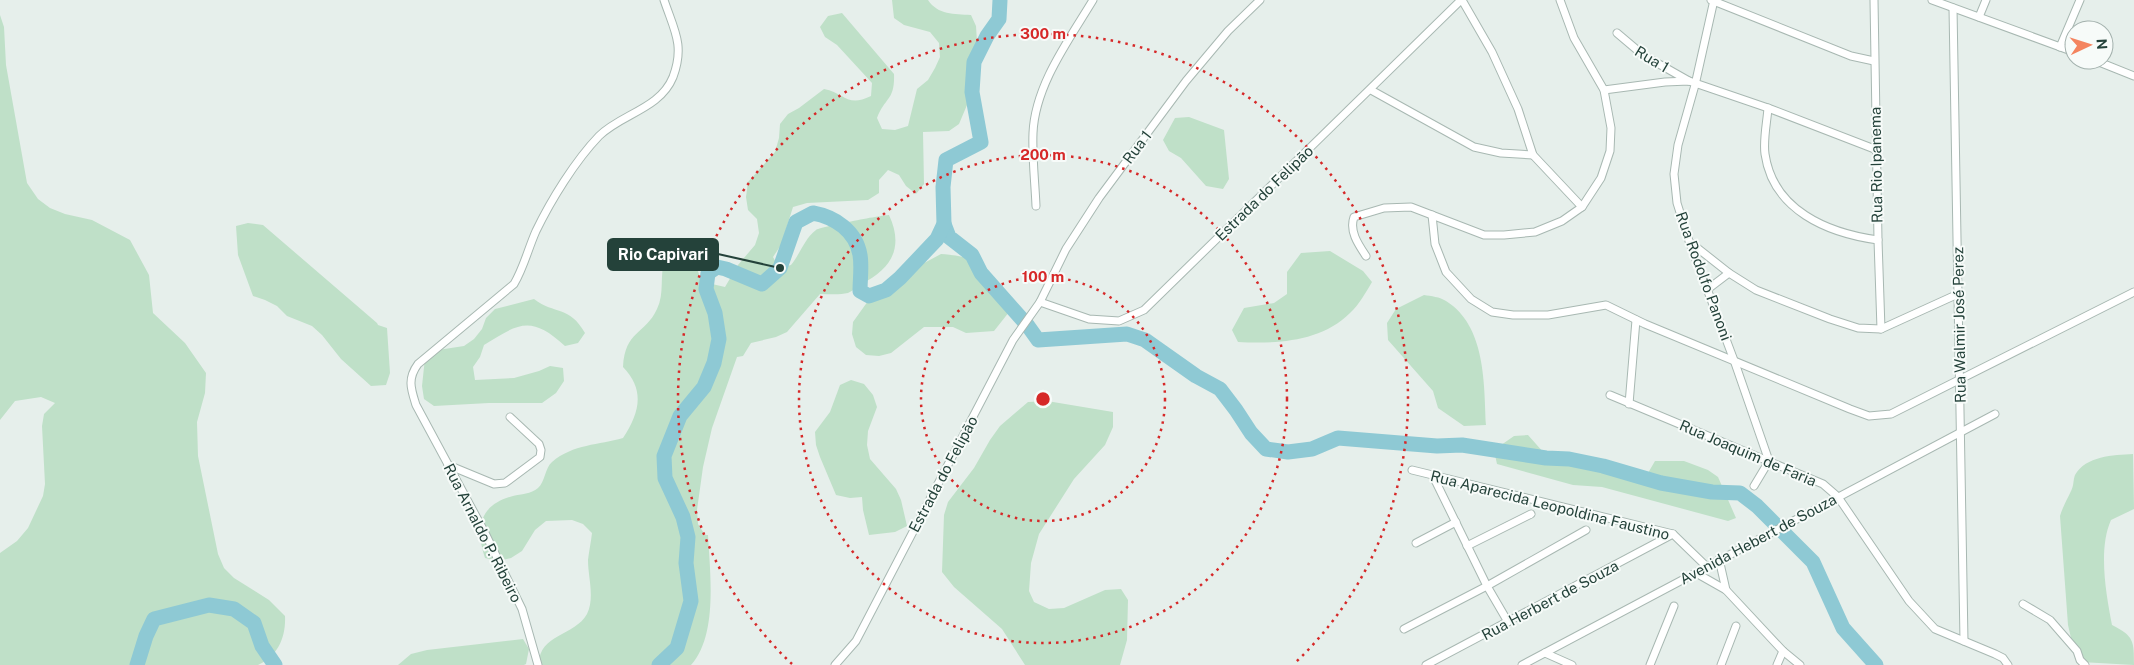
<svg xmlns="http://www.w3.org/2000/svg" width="2134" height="665" viewBox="0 0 2134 665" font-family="'Public Sans',sans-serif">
<rect width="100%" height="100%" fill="#e6efeb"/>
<g fill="#bfe0c8">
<path d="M 892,0 L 928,0 C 938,15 954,14 971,15 L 976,26 L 979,73 L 975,86 L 959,124 L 949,131 L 923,132 L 924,184 L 916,194 L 906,186 L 899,175 L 888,170 L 879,180 L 879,193 L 868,200 L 807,203 L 793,207 L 781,245 L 773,257 L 779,268 L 791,265 C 800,254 805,238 816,230 C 819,227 882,215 889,215 C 904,247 892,269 861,284 C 857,287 852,291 848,293 C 840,295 829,294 820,294 L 787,332 L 776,337 L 751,343 L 743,356 L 737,357 L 712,428 L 703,467 L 697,510 L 698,524 L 705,535 L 708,535 C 710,573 718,635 691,665 L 539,665 C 538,634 575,636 587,614 C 595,598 588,577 588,560 C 589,551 591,542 592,533 L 583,524 L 572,520 L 546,521 L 535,530 L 522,551 L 511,558 L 498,561 L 485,558 C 475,528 479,505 513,496 C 521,494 531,494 538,488 C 545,482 545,468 552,462 C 573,444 599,445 623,438 C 640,412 645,390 623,367 C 625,330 645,335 657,309 C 665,293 659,276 665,259 L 676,254 L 689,253 L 696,264 L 700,278 L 712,284 L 725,287 L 738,265 L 755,245 L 759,233 L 757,219 L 748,210 L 746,197 L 748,182 L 775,152 L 779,138 L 780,124 L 788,114 L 799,108 L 824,89 C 845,93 847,108 871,96 L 872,83 L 837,45 L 825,37 L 820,27 L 828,16 L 842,13 L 894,74 C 895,101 885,97 877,118 L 882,129 L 895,130 L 908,126 L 917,89 L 928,80 L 935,68 L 940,57 L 939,43 L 930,32 L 904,25 L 894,18 Z"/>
<path d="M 0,15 L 4,27 L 6,65 L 27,183 L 38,199 L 50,208 L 65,214 L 92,220 L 130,240 L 149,275 L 153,313 L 185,343 L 206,373 L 205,393 L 197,422 L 198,456 L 218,554 L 224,568 L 234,578 L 269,600 L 285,616 C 286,637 278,656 258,665 L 0,665 L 0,553 L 17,541 L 28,528 L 43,496 L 45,484 L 42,426 L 44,414 L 55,403 L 41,397 L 15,401 L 0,420 Z"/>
<polygon points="1189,117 1224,130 1229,179 1223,189 1206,186 1181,158 1169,151 1163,140 1175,118"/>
<polygon points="248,223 263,225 377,323 378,325 387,328 390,373 386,385 371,386 341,359 322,335 312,326 287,316 277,306 265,300 253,296 238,255 236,226"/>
<path d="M 1330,251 L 1363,271 L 1372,282 C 1366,292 1359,305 1350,313 C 1321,342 1276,344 1238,342 L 1232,330 L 1244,308 L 1274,303 L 1287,294 L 1287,272 L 1301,253 Z"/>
<path d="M 941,254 C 953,255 969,256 978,265 C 981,269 981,276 983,280 C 988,296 997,303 1013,307 L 994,331 L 966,333 L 953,327 L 924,327 L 891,353 L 879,356 L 866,355 L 856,347 L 852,334 L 853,322 L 868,301 L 900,280 L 911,270 Z"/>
<path d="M 1424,295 C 1431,296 1440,297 1446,301 C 1486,326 1484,384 1486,425 L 1464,426 L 1438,408 L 1433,391 L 1388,340 L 1387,323 L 1396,309 Z"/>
<path d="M 534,299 C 555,315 569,305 585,333 L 578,343 L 565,346 C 531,315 519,323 484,345 L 480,357 L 473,367 L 475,380 L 514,378 L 539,371 L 550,366 L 563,368 L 564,381 L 556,393 L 542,403 L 489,403 L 434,406 L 424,399 L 422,386 L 425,358 L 438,350 L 464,346 L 474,339 L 482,329 L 486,318 L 495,309 Z"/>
<polygon points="851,380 864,384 873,395 877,407 868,431 867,445 870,459 896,489 901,500 907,526 895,532 869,535 863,510 862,497 850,498 836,495 820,457 816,445 815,432 830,412 840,385"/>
<polygon points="1047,401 1113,412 1113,427 1105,445 1074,479 1039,534 1031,563 1029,591 1034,602 1049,609 1064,608 1105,590 1121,589 1128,600 1127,640 1120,665 1025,665 1002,629 954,587 942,572 944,515 948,502 974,468 990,440 1000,426 1028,402"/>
<polygon points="1528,435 1544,453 1568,460 1582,461 1605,473 1648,473 1655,461 1684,461 1708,470 1718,477 1736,518 1728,521 1602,487 1573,485 1497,464 1494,450 1514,436"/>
<path d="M 2133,454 L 2134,509 L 2111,520 C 2098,549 2106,594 2112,625 C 2134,636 2134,641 2134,665 L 2081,662 L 2074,651 L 2068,625 L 2060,516 C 2063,506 2067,500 2071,491 C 2074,486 2073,480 2075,475 C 2086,456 2113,455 2133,454 Z"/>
<polygon points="523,639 529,649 526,664 524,665 398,665 411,654 427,650"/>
</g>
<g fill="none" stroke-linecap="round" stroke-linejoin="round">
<g stroke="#8ec9d4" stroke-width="15">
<polyline points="944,224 949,237 972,255 981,273 1028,326 1038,340 1127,334 1145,340 1196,376 1220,389 1236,410 1251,433 1266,449 1288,452 1312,449 1338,438 1437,446 1462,445 1546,458 1569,459 1603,466 1661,483 1712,492 1740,493 1757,506 1813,562 1843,628 1876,665"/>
<polyline points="137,665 146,636 154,619 209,605 234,609 254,623 262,646 275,665"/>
<path d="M 659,665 L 677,648 L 691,601 L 686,563 L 688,537 L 683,517 L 665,478 L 664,456 L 680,416 L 704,387 L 714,363 L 719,339 L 715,313 L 706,289 L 708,273 L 717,267 L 726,269 L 762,284 L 780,268 L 796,222 L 813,213 C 835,217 856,231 860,255 C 862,266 860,280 860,291 L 869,296 L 886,290 L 900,278 L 937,239 L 944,224 L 943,187 L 946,160 L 981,142 L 972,92 L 974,62 L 987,36 L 999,19 L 1000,0"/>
</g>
<g stroke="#a8b8b2" stroke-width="9">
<g id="minor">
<polyline points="1462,0 1492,52 1518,109 1533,155 1582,207"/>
<polyline points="1711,0 1851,56 1874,61"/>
<polyline points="1714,0 1695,85 1678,145 1674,174 1677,203 1689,241 1735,363 1769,461 1754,486"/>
<polyline points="1874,0 1878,240 1881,329"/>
<polyline points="1932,0 2074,52"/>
<polyline points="1953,8 1964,641"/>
<polyline points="1979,17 1986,0"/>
<polyline points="1617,33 1643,55 1689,81"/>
<polyline points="2060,47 2080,0"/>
<polyline points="2094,60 2134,76"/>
<polyline points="1371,90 1474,147 1501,153 1533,155"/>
<polyline points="1604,90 1665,82 1689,81 1768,108 1877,150"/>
<path d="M 1768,108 C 1767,122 1763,140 1765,154 C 1773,210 1827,233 1878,240"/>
<path d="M 1036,206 C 1035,182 1032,157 1033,133 C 1035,85 1069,40 1093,0"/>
<polyline points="1432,215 1435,244 1446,272 1471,299 1492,312 1513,315 1548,315 1606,305 1645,324 1850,409 1869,416 1891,414 2134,292"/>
<polyline points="1691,243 1729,273 1756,290 1830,319 1858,328 1881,329 1958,294"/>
<path d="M 1366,256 C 1358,244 1349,231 1354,217 L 1384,208 L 1411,207 L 1484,235 L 1504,235 L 1535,232 L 1562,221 L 1582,207 L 1601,178 L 1610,151 L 1611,128 L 1604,90 L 1574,38 L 1560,0"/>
<polyline points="1708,289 1729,273"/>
<polyline points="1040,302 1089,319 1119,321 1144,310 1461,0"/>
<polyline points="1610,395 1823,484 1838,497 1909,601 1935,629 1995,654 2003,658 2008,665"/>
<polyline points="1629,404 1636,320"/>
<polyline points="448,465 494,484 505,483 540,457 541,450 539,444 510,417"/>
<polyline points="1412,470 1673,534 1706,566"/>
<polyline points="1433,476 1487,586 1508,622"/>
<polyline points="1416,543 1456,522"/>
<polyline points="1467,546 1531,514"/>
<polyline points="1719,559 1726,590"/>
<polyline points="1696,573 1726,590 1783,651 1800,665"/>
<polyline points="2023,604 2050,620 2077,651 2080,660 2085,665"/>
<polyline points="1404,629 1487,586 1586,530"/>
<polyline points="1545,653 1572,665"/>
<path d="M 538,665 L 522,609 L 485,533 L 416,405 C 411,389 407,379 418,364 L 514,284 C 524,267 528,249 536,231 C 551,200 575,161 599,136 C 621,114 660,109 673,77 C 685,45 674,30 664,0"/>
<polyline points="835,665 856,641 1013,340 1040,302 1066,249 1099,198 1186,81 1228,31 1260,0"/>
<polyline points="1426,665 1673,534"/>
<polyline points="1522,665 1995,414"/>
<polyline points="1650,665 1674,606"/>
<polyline points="1721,665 1736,626"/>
<polyline points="1777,665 1783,651"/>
</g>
</g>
<use href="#minor" stroke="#fff" stroke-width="7"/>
</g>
<g fill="none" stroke="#d62828" stroke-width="2.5" stroke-dasharray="2.5 5">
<circle cx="1043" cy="399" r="122"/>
<circle cx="1043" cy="399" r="244"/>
<path d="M792 664A365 365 0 1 1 1294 664"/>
</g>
<g text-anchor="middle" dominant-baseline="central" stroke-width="4" stroke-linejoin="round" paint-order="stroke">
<g font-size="15" fill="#24423a" stroke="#f7fbf9">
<text transform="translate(1652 59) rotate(31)">Rua 1</text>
<text transform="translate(1137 147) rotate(-53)">Rua 1</text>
<text transform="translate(1876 165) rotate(-91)">Rua Rio Ipanema</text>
<text transform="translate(1264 193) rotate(-44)">Estrada do Felipão</text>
<text transform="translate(1704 276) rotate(70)">Rua Rodolfo Panoni</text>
<text transform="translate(1959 325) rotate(-91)">Rua Walmir José Perez</text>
<text transform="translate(1748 453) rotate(23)">Rua Joaquim de Faria</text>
<text transform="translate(943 474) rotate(-62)">Estrada do Felipão</text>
<text transform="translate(1550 505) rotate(14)">Rua Aparecida Leopoldina Faustino</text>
<text transform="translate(483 533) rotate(63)">Rua Arnaldo P. Ribeiro</text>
<text transform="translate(1758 539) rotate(-28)">Avenida Hebert de Souza</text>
<text transform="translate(1550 600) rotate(-28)">Rua Herbert de Souza</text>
</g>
</g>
<circle cx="1043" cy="399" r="8" fill="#d62828" stroke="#f7fbf9" stroke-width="2.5"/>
<g font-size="15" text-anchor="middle" font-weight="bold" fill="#d62828" stroke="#f7fbf9" stroke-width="4" stroke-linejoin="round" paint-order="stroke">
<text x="1043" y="39">300 m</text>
<text x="1043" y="160">200 m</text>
<text x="1043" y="282">100 m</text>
</g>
<path fill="none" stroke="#24423a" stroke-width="2" d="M780 268L718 254"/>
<circle fill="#24423a" stroke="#f7fbf9" stroke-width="2" cx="780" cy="268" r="5"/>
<rect fill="#24423a" stroke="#24423a" stroke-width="2" x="608" y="239" width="110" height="31" rx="5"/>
<g font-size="16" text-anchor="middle" font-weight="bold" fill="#fff">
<text x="663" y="260">Rio Capivari</text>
</g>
<g transform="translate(2089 45) rotate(86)"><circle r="24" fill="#f7fbf9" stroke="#a3b1ad"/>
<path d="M0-4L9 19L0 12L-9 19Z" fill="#f4845f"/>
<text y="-8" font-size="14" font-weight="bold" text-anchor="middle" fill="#24423a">N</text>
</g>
</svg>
